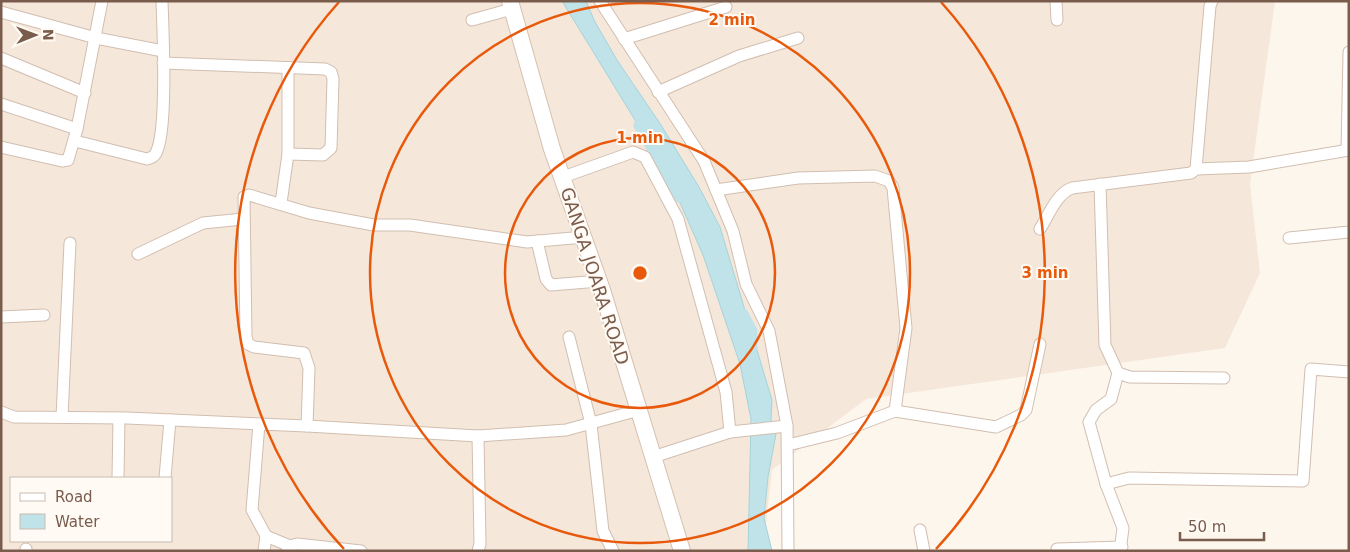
<svg xmlns="http://www.w3.org/2000/svg" width="1350" height="552" viewBox="0 0 1350 552" font-family="'DejaVu Sans',sans-serif">
<rect width="100%" height="100%" fill="#fdf6ec"/>
<path fill="#f5e8da" fill-rule="evenodd" d="M 1,1 L 1275,1 L 1250,184 L 1260,273 L 1225,348 L 866,399 L 772,470 L 763,551 L 1,551 ZM 11,478 L 171,478 L 171,541 L 11,541 Z"/>
<polygon fill="#bfe3e8" stroke="#a5d3da" points="562,1 586,1 595,22 617,60 661,125 699,187 720,227 772,400 771,420 776,434 768,477 764,518 772,551 748,551 751,419 740,364 703,255 665,169"/>
<g fill="none" stroke-linecap="round" stroke-linejoin="round">
<g stroke="#bfe3e8" stroke-width="11">
<polyline points="639,125 679,197"/>
<polyline points="743,314 752,331 752,348"/>
</g>
<g stroke="#d1beb0" stroke-width="13">
<g id="street">
<polyline points="600,1 704,161 733,231 746,284 769,331 787,426 788,551"/>
<polyline points="1056,1 1057,20"/>
<polyline points="1,12 96,38 163,51"/>
<polyline points="472,20 512,9"/>
<polyline points="624,39 726,7"/>
<polyline points="1,58 85,93"/>
<polyline points="163,63 325,69 331,72 333,79 331,148 323,155 288,154"/>
<polyline points="658,92 739,56 798,38"/>
<polyline points="1,104 77,129"/>
<path d="M 75,141 L 147,159 C 151,158 154,157 156,153 C 168,130 163,32 162,1"/>
<polyline points="1,147 62,161 68,160 77,129 102,1"/>
<polyline points="1347,150 1349,52"/>
<polyline points="1196,169 1249,167 1349,150"/>
<polyline points="563,177 633,152 645,157 678,219 726,392 730,432"/>
<polyline points="1100,184 1105,345 1118,373 1130,377 1224,378"/>
<polyline points="716,190 798,178 875,176 889,181 893,188 906,328 895,411 837,433 788,445"/>
<polyline points="281,203 288,154 288,68"/>
<path d="M 1040,229 C 1049,215 1056,194 1072,188 L 1191,173 L 1196,169 L 1210,6 L 1212,1"/>
<polyline points="1289,238 1349,232"/>
<polyline points="537,241 546,279 551,285 599,281"/>
<polyline points="138,254 203,223 243,219"/>
<polyline points="1,317 44,315"/>
<polyline points="569,337 591,424 603,531 613,551"/>
<polyline points="1118,373 1111,399 1096,410 1089,422 1106,484 1123,528 1120,551"/>
<polyline points="895,411 996,427 1021,415 1026,410 1040,344"/>
<polyline points="1,412 14,417 127,418 307,426 478,436 566,430 639,410"/>
<polyline points="62,417 70,243"/>
<polyline points="259,424 252,510 266,536 290,546"/>
<polyline points="307,426 309,368 304,353 254,347 248,344 246,337 244,197 249,195 309,213 374,225 410,225 527,242 584,237"/>
<polyline points="653,457 730,432 787,426"/>
<polyline points="118,478 119,418"/>
<polyline points="165,478 170,420"/>
<polyline points="1106,484 1129,478 1303,481 1311,369 1349,372"/>
<polyline points="920,530 924,551"/>
<polyline points="1057,549 1122,547"/>
<polyline points="26,551 26,549"/>
<polyline points="264,551 266,536"/>
<polyline points="287,551 290,546 297,544 361,551"/>
<polyline points="478,551 480,544 478,436"/>
</g>
</g>
<g stroke="#d6c0b0" stroke-width="18">
<polyline id="secondary" points="510,1 552,149 602,290 682,551"/>
</g>
<use href="#street" stroke="#fff" stroke-width="11"/>
<use href="#secondary" stroke="#fff" stroke-width="16"/>
</g>
<g fill="none" stroke="#e8590c" stroke-width="2.5">
<circle cx="640" cy="273" r="135"/>
<circle cx="640" cy="273" r="270"/>
<path d="M344 549A405 405 0 0 1 339 2M941 2A405 405 0 0 1 936 549"/>
</g>
<g text-anchor="middle" dominant-baseline="central" stroke-width="4" stroke-linejoin="round" paint-order="stroke">
<g font-size="18" fill="#7a5c4d" stroke="#fffaf3">
<text transform="translate(595 276) rotate(72)">GANGA JOARA ROAD</text>
</g>
</g>
<circle cx="640" cy="273" r="8" fill="#e8590c" stroke="#fffaf3" stroke-width="2.5"/>
<g font-size="15" text-anchor="middle" font-weight="bold" fill="#e8590c" stroke="#fffaf3" stroke-width="4" stroke-linejoin="round" paint-order="stroke">
<text x="732" y="25">2 min</text>
<text x="640" y="143">1 min</text>
<text x="1045" y="278">3 min</text>
</g>
<rect width="1350" height="552" fill="none" stroke="#7a5c4d" stroke-width="5"/>
<rect x="10" y="477" width="162" height="65" fill="#fffaf3" stroke="#cabbb1"/>
<rect x="20" y="493" width="25" height="8" fill="#ffffff" stroke="#cabbb1"/>
<text x="55" y="502" font-size="15" fill="#7a5c4d">Road</text>
<rect x="20" y="514" width="25" height="15" fill="#bfe3e8" stroke="#cabbb1"/>
<text x="55" y="527" font-size="15" fill="#7a5c4d">Water</text>
<g transform="translate(35 35) rotate(89)" stroke="#fffaf3" stroke-width="4" paint-order="stroke">
<path d="M0-4L9 19L0 12L-9 19Z" fill="#7a5c4d"/>
<text y="-8" font-size="14" font-weight="bold" text-anchor="middle" fill="#7a5c4d">N</text>
</g>
<path d="M1180 532v8h84v-8" fill="none" stroke="#7a5c4d" stroke-width="2.5"/>
<text x="1188" y="532" font-size="15" fill="#7a5c4d" stroke="#fffaf3" stroke-width="4" paint-order="stroke">50 m</text>
</svg>
